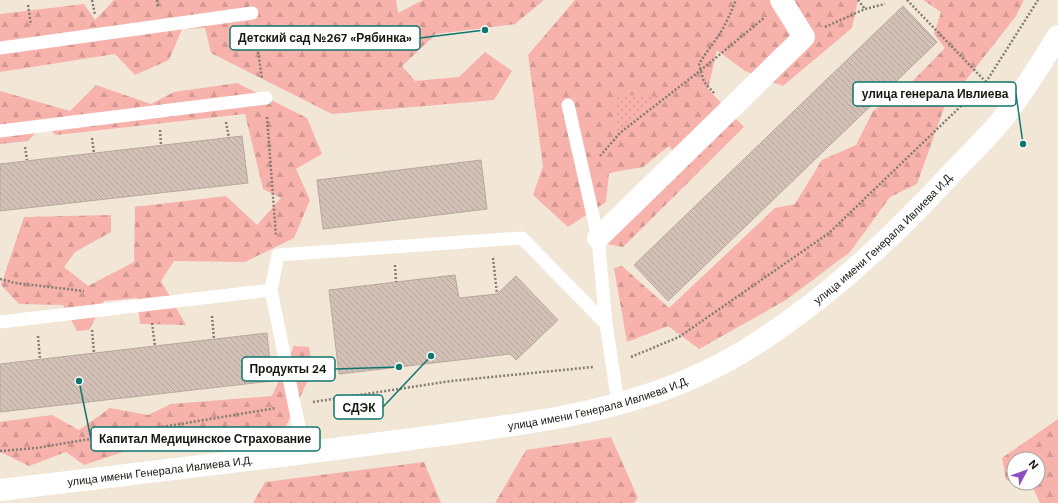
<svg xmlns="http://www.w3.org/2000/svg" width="1058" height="503" viewBox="0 0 1058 503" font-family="'DM Sans',sans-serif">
<defs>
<pattern id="forest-firs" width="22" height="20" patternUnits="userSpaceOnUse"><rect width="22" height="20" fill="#f7b2ab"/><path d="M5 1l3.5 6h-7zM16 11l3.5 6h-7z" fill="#d39892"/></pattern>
<pattern id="park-dots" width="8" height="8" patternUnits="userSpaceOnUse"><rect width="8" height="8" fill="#f7b2ab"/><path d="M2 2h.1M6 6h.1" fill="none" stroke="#d39892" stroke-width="1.8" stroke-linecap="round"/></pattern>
<pattern id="building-back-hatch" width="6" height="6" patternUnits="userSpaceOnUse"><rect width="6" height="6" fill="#d3c1b7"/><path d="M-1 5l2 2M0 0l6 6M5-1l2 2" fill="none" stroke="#b5a59c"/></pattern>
</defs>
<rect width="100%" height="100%" fill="#f2e7d7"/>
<g fill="url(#forest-firs)">
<polygon points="114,0 396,0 398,13 423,0 544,0 515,24 436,34 402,66 415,81 459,77 485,52 512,71 494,100 332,114 211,53 205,28 182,29 169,60 135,75 115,54 0,72 0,14 84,4 95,20"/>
<polygon points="575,0 858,0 852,28 783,86 745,71 717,50 708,89 744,127 623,247 606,244 681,162 669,146 643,167 609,173 606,202 568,227 533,195 543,166 528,55"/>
<polygon points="923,0 1024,0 1016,16 944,108 917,184 890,197 850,252 786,300 699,349 668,326 627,342 614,268 622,266 669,308 775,208 795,204 822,160 856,145 873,111 903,91 945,48 934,34 941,12"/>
<polygon points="237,83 307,118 322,154 296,169 310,200 294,238 245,262 174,261 161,281 186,325 140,324 137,298 104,301 89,330 77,331 63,305 19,304 1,285 24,217 111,215 111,232 75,252 64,267 88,286 134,262 135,207 226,196 257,225 281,198 263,189 245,114 56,135 44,124 28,141 0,144 0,91 70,111 96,85 151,104 174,92"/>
<polygon points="294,346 309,347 313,370 285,428 185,447 165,438 84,465 66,452 29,466 0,452 0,422 52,415 79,430 110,408 148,415 171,404 272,396"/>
<polygon points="1058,419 1058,503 1040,503 1033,488 1018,483 1038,483 1038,459 1014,459 1014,482 1006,480 1002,458"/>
<polygon points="611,437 638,498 634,503 495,503 526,450"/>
<polygon points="424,462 441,503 253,503 265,482"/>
</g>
<polygon fill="url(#park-dots)" points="618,94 659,97 615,133"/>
<g fill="url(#building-back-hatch)" stroke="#b8a79d">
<polygon points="903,6 937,42 668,301 634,265"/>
<polygon points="242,136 248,183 0,211 0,164"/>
<polygon points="481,160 487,209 323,229 317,180"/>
<polygon points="455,275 459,298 497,294 516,276 558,320 516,360 510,354 339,374 329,290"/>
<polygon points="267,333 272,381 0,412 0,364"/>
</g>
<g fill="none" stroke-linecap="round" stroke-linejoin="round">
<g stroke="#837c71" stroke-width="2.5" stroke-dasharray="2 2" stroke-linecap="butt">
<polyline points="92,0 95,15"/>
<polyline points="157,0 158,7"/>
<polyline points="858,0 865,9"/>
<polyline points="907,0 986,82"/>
<polyline points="28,5 31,25"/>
<polyline points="825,27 865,9 885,4"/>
<polyline points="255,32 262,78"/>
<path d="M 714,93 L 704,82 L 699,64 C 705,54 712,45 719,35 C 726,24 731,12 736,0"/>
<polyline points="267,117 276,236"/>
<polyline points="226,122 229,138"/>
<polyline points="160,130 161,145"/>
<polyline points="92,138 94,153"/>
<polyline points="25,147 27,160"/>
<polyline points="600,156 621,132 701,70 764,18"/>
<polyline points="493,258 497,294"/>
<polyline points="395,265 396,282"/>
<polyline points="0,279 15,283 84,291"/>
<polyline points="212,316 214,339"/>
<polyline points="152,323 155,346"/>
<polyline points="92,330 94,353"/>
<polyline points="38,336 40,359"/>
<polyline points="631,357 679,337 829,233 986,82 1038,0"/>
<polyline points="313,402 451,381 593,367"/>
<polyline points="0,451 36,448 276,408"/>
</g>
<g stroke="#fff" stroke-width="13">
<polyline points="0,48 252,13"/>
<polyline points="568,105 598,238 606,324 618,403"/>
<polyline points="0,131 266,98"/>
<polyline points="0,322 271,290"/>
<polyline points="304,452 271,290 278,255 522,238 606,324"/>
</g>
<polyline stroke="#fff" stroke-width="22" points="598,238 804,37 781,0"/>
<path stroke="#fff" stroke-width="22" id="s1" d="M 0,490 C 135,474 270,458 404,440 C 506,426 612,417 705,372 C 725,363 745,351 763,339 C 833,293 894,236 950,175 C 967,157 985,140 1000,122 C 1022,95 1040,65 1058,36"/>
</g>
<g text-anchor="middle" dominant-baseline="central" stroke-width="4" stroke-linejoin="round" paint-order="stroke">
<g font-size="11" fill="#1a1610" stroke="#fff">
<text stroke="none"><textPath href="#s1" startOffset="941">улица имени Генерала Ивлиева И.Д.</textPath></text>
<text stroke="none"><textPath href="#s1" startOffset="605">улица имени Генерала Ивлиева И.Д.</textPath></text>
<text stroke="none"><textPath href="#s1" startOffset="161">улица имени Генерала Ивлиева И.Д.</textPath></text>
</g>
</g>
<path fill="none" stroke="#0f766e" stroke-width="1.5" d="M485 30L420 38M1023 144L1016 94M399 367L335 369M431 356L383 407M79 381L91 439"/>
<g fill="#0f766e" stroke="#fff" stroke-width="1.5">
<circle cx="485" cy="30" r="4"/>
<circle cx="1023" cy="144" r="4"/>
<circle cx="399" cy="367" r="4"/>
<circle cx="431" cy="356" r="4"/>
<circle cx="79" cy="381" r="4"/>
</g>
<g fill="#fff" stroke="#0f766e" stroke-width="1.5">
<rect x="230" y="26" width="190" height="24" rx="4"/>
<rect x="853" y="82" width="163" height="24" rx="4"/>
<rect x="242" y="357" width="93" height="24" rx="4"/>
<rect x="334" y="395" width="49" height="24" rx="4"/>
<rect x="91" y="427" width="229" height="24" rx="4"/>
</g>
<g font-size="12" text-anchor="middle" font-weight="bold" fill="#1a1610">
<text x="325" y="42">Детский сад №267 «Рябинка»</text>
<text x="935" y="98">улица генерала Ивлиева</text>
<text x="288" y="373">Продукты 24</text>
<text x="359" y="412">СДЭК</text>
<text x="205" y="443">Капитал Медицинское Страхование</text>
</g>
<g transform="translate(1026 471) rotate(49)"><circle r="19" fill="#ffffff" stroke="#a3a29f"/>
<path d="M0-3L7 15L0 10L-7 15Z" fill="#8d4ec3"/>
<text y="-6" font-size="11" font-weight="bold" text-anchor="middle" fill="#1a1610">N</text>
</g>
</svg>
